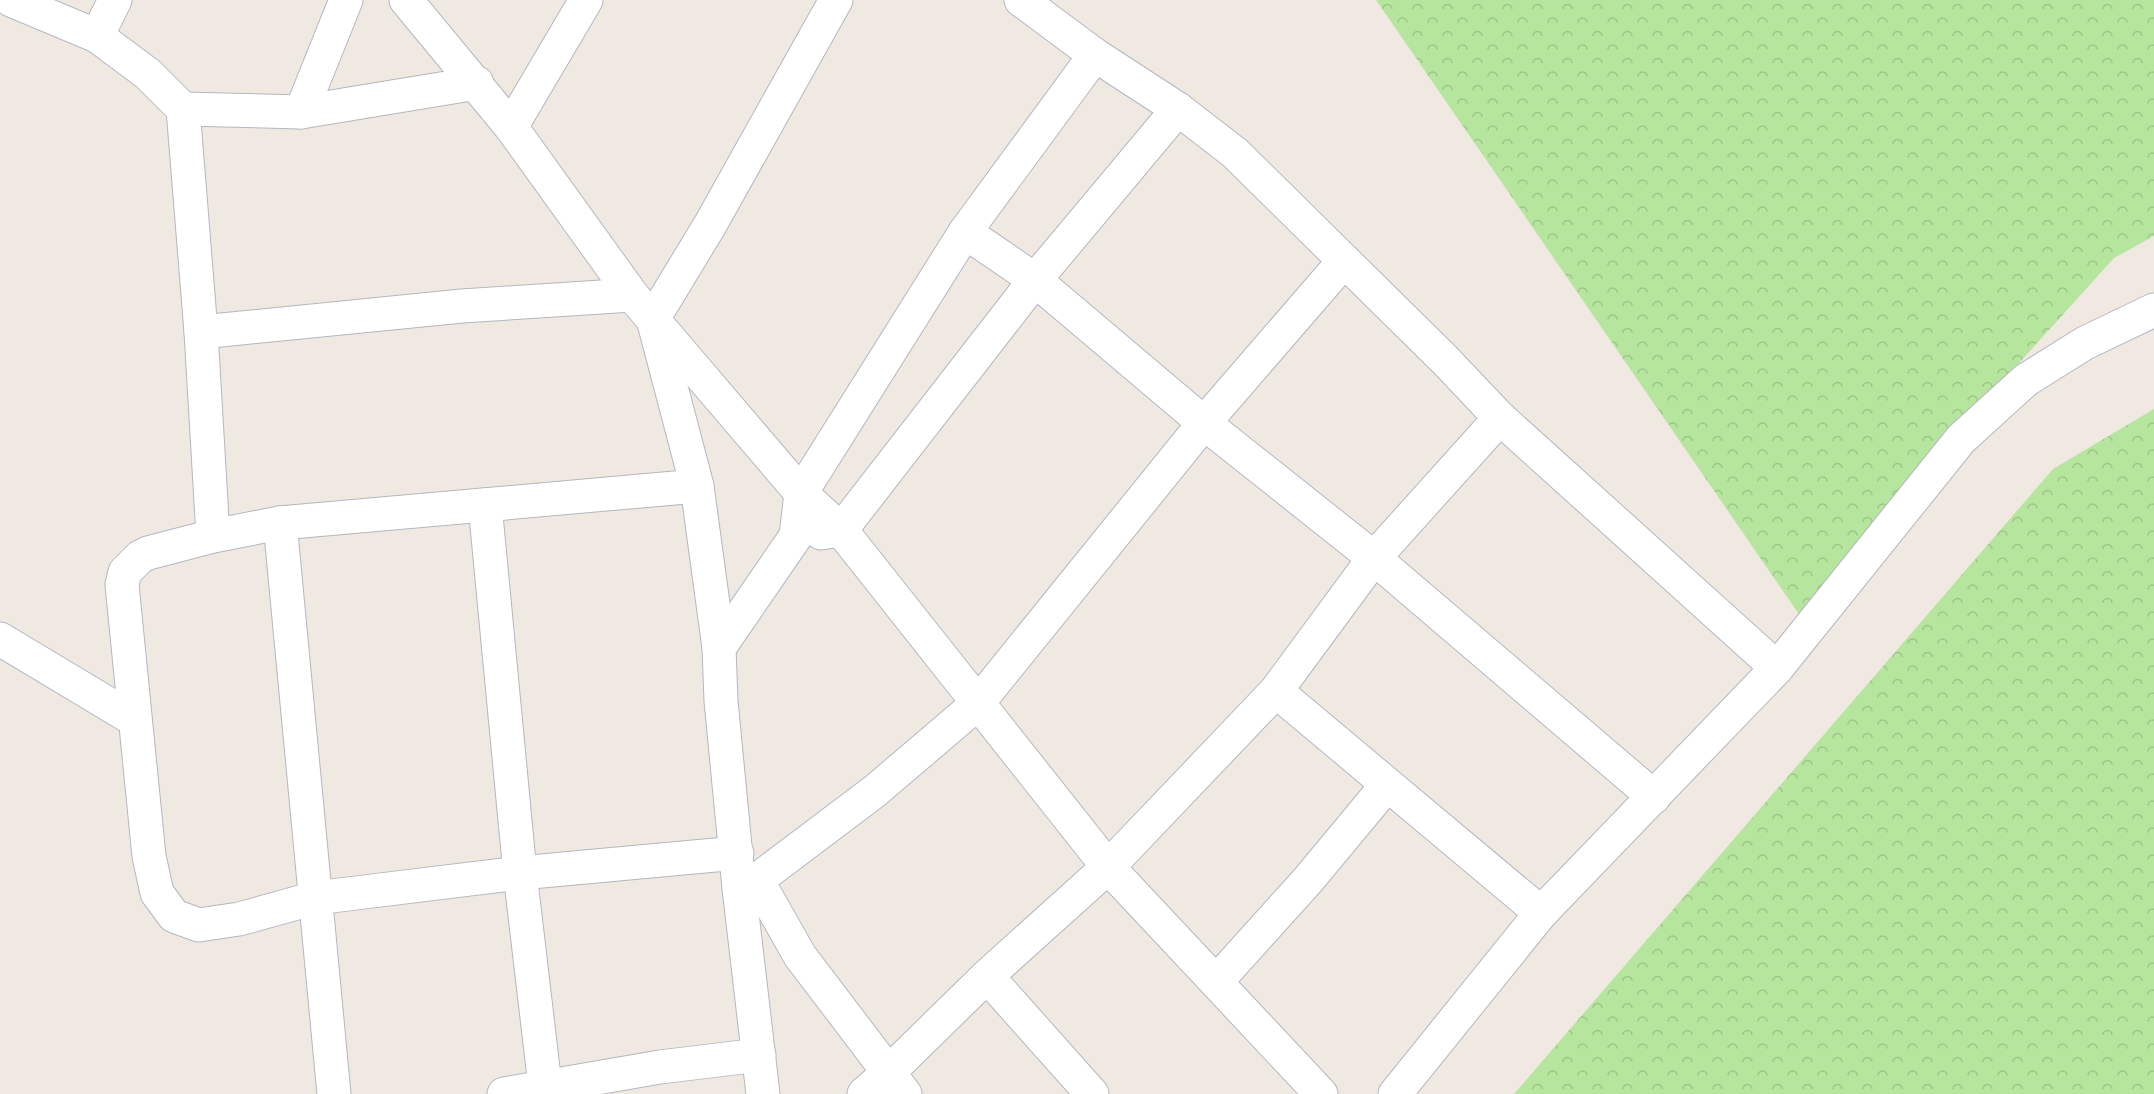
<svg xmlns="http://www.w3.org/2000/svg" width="2154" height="1094" viewBox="0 0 2154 1094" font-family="'Titillium Web',sans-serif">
<defs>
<pattern id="forest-crowns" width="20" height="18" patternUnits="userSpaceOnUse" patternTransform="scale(1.5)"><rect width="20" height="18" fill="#b6e59e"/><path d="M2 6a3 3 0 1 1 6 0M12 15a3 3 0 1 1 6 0" fill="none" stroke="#9dc588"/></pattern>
</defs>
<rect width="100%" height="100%" fill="#efe9e1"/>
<g fill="url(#forest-crowns)">
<polygon points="1376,0 2154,0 2154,236 2114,258 1964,424 1814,636"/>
<polygon points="2154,409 2154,1094 1514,1094 2053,469"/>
</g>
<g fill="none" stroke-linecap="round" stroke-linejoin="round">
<g stroke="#b4b7c1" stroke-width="35">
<g id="minor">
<polyline points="11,0 97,36 148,74 183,109 201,332 213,536"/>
<polyline points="406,0 511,127 632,295 801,493 841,530 1108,867 1321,1094"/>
<polyline points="1021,0 1095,55 1178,109 1235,153 1445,360 1500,418 1777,668"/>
<polyline points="97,36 115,0"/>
<polyline points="183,109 301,112 477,83"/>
<polyline points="301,112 346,0"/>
<polyline points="511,127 586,0"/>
<polyline points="965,232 1035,280 1204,423 1374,558 1654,797"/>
<polyline points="201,332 462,306 632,295"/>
<polyline points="697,486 280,523 213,536 148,553 140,557 125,572 122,585 149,856 157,893 174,916 199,925 239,919 315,898 520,873 737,853"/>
<polyline points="485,505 520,873 546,1094"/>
<polyline points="280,523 334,1094"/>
<polyline points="821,533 841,530 1035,280 1178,109"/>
<polyline points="0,639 135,720"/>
<polyline points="719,648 796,536 801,493 965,232 1095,55"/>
<polyline points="1276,691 1541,913"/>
<polyline points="757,880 800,956 905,1094"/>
<polyline points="739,888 757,880 875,791 977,704 1204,423 1344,261"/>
<polyline points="987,976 1092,1094"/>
<polyline points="1217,981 1308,880 1387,785"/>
<polyline points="504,1094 660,1067 759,1055"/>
<polyline points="763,1094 739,888 721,701 719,648 697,486 653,319 710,225 836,0"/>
<polyline points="864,1094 888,1073 987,976 1108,867 1276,691 1374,558 1500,418"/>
<polyline points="1395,1094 1541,913 1777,668 1961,439 2026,380 2085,343 2154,310"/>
</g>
</g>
<use href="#minor" stroke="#fff" stroke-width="33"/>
</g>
</svg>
